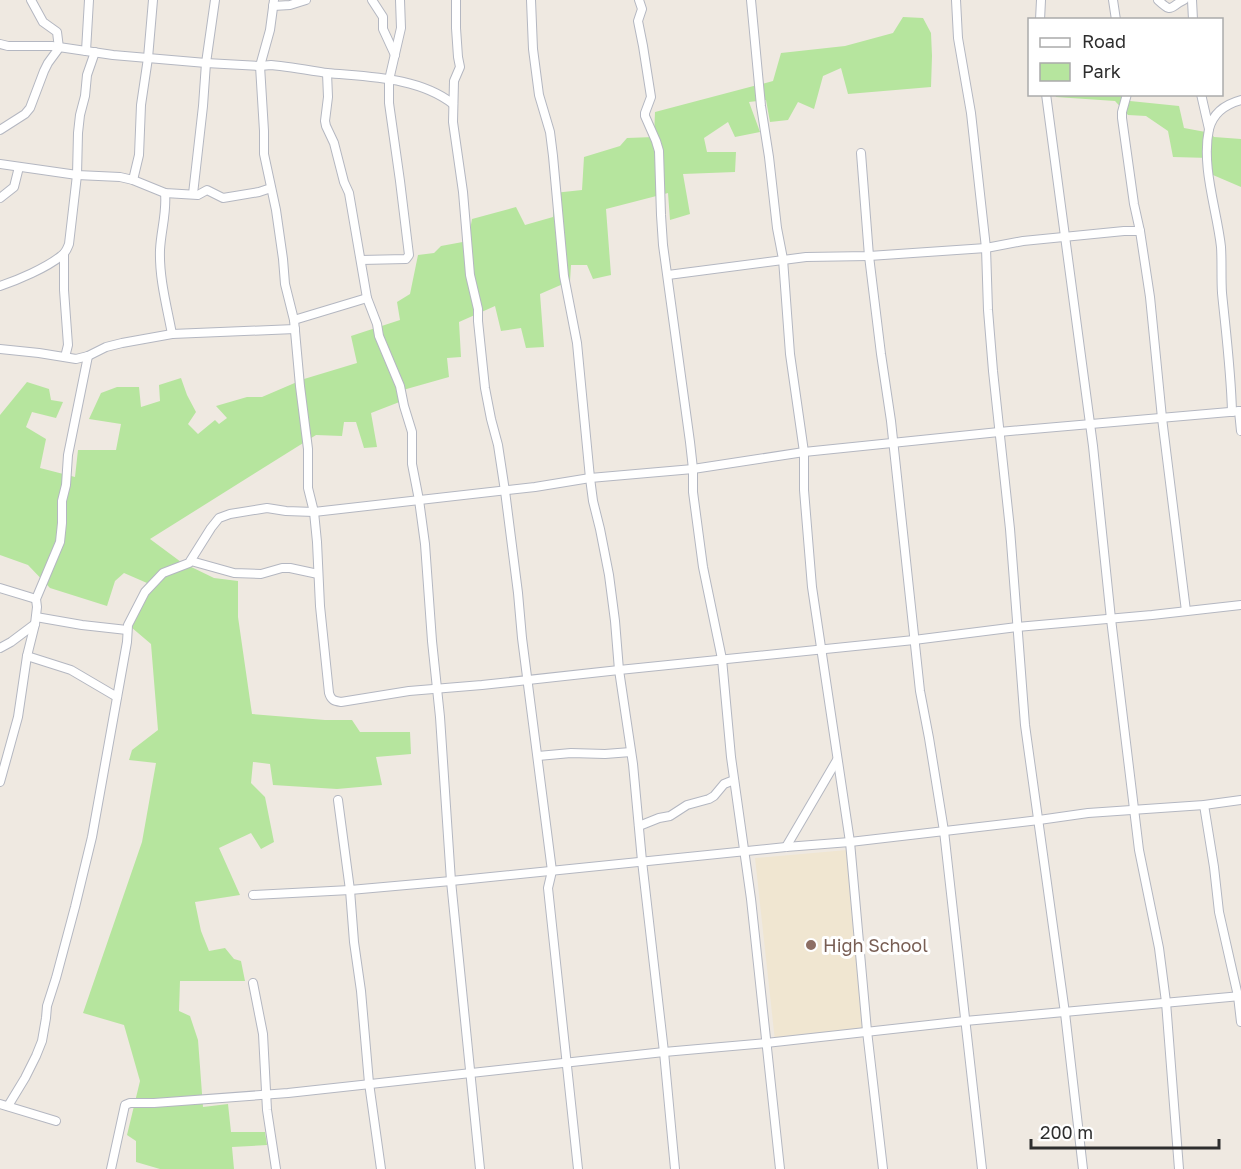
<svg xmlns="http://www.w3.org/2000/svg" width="1241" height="1169" viewBox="0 0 1241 1169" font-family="'Golos Text',sans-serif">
<rect width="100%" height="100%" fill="#efe9e1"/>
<polygon fill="#f0e6d1" points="847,850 866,1031 775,1041 755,858"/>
<g fill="#b6e59e">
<polygon points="903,17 923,18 931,33 932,56 931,87 848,94 841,68 823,76 814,109 798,102 788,120 770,122 766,100 749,102 760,132 735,137 728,122 704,138 707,152 736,152 735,172 683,174 690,214 670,220 668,193 606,209 611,275 593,279 587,265 571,265 570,281 540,294 544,347 526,348 521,328 501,331 495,306 459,322 461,357 447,358 449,377 403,390 402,401 371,413 377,447 364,448 356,422 344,422 342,436 316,435 150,539 181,562 214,578 238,581 238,617 252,714 325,720 352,720 360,732 410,732 411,754 376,757 382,785 337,789 273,785 270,764 253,762 251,783 265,797 274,842 261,849 251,833 219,848 240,895 195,902 201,931 209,951 225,948 234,959 241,961 245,981 180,981 179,1011 190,1016 198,1040 203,1107 228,1104 231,1132 265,1132 267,1145 232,1147 234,1169 160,1169 136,1162 136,1141 127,1135 140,1081 124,1025 83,1013 142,842 156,763 129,760 132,750 158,730 151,644 131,627 147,583 124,573 115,581 107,606 50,588 28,565 0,555 0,415 27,382 49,389 51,400 63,402 56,418 32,412 26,427 46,439 40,468 75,477 78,450 116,450 121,424 89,419 101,393 117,387 139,387 141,407 160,401 159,385 181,378 187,395 196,412 188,424 198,434 215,420 219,424 227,418 216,406 247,397 262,397 304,379 357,363 351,336 400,320 397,302 410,294 418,255 434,253 441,246 468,241 472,219 516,207 525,225 553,217 554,193 582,190 584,157 620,146 627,138 654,137 655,112 773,81 781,53 845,46 893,33"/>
<polygon points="1055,95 1128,95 1130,101 1179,106 1184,128 1211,133 1214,137 1241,139 1241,187 1213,175 1210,158 1173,157 1168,131 1146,116 1128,115 1115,101 1056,97"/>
</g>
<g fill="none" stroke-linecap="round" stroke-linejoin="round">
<g stroke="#b4b7c1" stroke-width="10">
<g id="minor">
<path d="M 274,0 L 270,30 L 260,66 L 264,131 L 264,154 L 276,210 L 283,259 L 285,284 L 294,320 L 300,386 L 308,449 L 308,488 L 314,512 L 317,542 L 320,606 L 329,693 C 331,700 334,701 341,702 L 409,691 L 482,685 L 619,670 L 914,640 L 1017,627 L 1152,615 L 1241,605"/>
<polyline points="372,0 383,17 383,29 395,55"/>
<polyline points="456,0 456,28 458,57 460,67 454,81 453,122 463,192 470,275 478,309 478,321 485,388 491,419 498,445 505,491 518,593 522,638 552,871 548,888 578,1169"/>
<polyline points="531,0 533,49 539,95 550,132 553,156 564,276 577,343 590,478 593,501 600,529 609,575 615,621 619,670 633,764 642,861 664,1052 675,1169"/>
<polyline points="639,0 642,9 638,21 643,46 651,97 645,113 645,116 656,141 659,151 661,215 663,245 690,442 693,469 693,492 703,567 722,659 731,757 751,899 780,1169"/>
<polyline points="751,0 761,106 769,157 777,228 783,259 790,354 804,452 804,490 812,587 850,842 867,1031 883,1169"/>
<polyline points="956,0 958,38 971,113 986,248 988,310 993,371 1010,529 1025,725 1065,1013 1083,1169"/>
<polyline points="1113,0 1116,20"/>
<path d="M 1158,0 C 1173,14 1169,7 1184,0"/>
<polyline points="1192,0 1193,20"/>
<polyline points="273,6 290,5 306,0"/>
<polyline points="1040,20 1041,0"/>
<path d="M 0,44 L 8,46 L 52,46 L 113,55 L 206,63 L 260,66 L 271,65 C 290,67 308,70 327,73 C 368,77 419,77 453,104"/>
<polyline points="86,51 89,0"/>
<polyline points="327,73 328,97 325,121 326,126 334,143 344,182 349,193 367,298 377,324 379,336 400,386 404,406 412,432 412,464 419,500 425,544 432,641 440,717 451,881 480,1169"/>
<polyline points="1046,94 1093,446 1111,619 1139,850 1159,948 1166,1002 1179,1169"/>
<polyline points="1127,94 1122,112 1122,118 1134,204 1140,231 1150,297 1162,418 1186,611"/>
<polyline points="1201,94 1209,129"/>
<polyline points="0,130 25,114 30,108 44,71 48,63 59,48 57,32 43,22 31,0"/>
<polyline points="861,153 869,256 881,354 891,421 920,691 929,738 944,831 982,1169"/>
<polyline points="0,164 77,175 120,177 133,180 165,193 198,195 207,190 223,198 259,192 271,188"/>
<polyline points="133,180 139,155 141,105 148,58 153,0"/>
<path d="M 165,193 C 167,212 161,230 160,250 C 159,278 167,307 172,334"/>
<polyline points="193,194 203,106 206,63 215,0"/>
<polyline points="0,198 14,187 19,167"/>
<polyline points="64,254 64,290 68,345 65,357"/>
<polyline points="361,260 406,259 409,255 400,181 389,103 389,80 401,28 400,0"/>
<polyline points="668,275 806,257 869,256 986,248 1023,241 1124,231 1140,231"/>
<path d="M 0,286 C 18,280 46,268 61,256 C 66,253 67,249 69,244 L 77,175 L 78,133 L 80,115 L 85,96 L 87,75 L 95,52"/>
<polyline points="294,320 367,298"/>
<polyline points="0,349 39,353 76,359 88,356 106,347 122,343 172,334 295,329"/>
<polyline points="1239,411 1241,431"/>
<path d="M 1232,412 C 1231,372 1226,333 1222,293 C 1221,278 1222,262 1221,247 C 1217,210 1201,167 1209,129 C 1213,113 1226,104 1241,100"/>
<polyline points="191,561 234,573 261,574 282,568 290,568 318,574"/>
<polyline points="0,588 36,599"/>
<polyline points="36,617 82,625 127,630"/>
<polyline points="0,648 11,642 35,624"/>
<polyline points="27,656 71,670 117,697"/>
<polyline points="538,756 571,753 605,754 631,752"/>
<polyline points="0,782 18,717 27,656 35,624 37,607 36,599 60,542 62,523 62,501 66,485 68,455 88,356"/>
<polyline points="338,800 350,890 354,942 361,991 369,1083 381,1169"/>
<polyline points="1204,805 1214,867 1219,912 1238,996 1241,1022"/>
<polyline points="639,826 659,818 670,816 687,805 709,799 714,796 724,784 734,780"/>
<polyline points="786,847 837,760"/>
<polyline points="253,895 350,890 451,881 786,847 850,842 1039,820 1088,813 1204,805 1241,800"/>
<polyline points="253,983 263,1034 267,1110 276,1169"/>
<polyline points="0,1104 56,1121"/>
<polyline points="8,1106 25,1078 36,1056 42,1041 46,1018 47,1006 56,978 75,907 92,837 127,642 128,625 145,592 163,573 189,563 211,528 219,518 230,514 267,508 286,511 314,512 535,487 590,478 693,469 804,452 999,432 1241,411"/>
<polyline points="111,1169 125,1105 130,1103 154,1103 288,1093 664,1052 766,1043 965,1021 1241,996"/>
</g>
</g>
<use href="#minor" stroke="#fff" stroke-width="8"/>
</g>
<circle fill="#8d6e63" stroke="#fff" stroke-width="2" cx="811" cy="945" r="6"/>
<g text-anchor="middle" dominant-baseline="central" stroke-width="6" stroke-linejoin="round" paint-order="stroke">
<g font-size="18" fill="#785e54" stroke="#fff" text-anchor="start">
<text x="823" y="945">High School</text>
</g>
</g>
<rect x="1028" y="18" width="195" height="78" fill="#ffffff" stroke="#ababab" stroke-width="1.5"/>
<rect x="1040" y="38" width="30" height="9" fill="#ffffff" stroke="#ababab" stroke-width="1.5"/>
<text x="1082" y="48" font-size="18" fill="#2e2e2e">Road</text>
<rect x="1040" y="63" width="30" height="18" fill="#b6e59e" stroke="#ababab" stroke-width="1.5"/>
<text x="1082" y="78" font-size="18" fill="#2e2e2e">Park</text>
<path d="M1031 1139v9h188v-9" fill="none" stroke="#2e2e2e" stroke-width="3"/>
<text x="1040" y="1139" font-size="18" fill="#2e2e2e" stroke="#ffffff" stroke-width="4.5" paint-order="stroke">200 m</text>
</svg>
